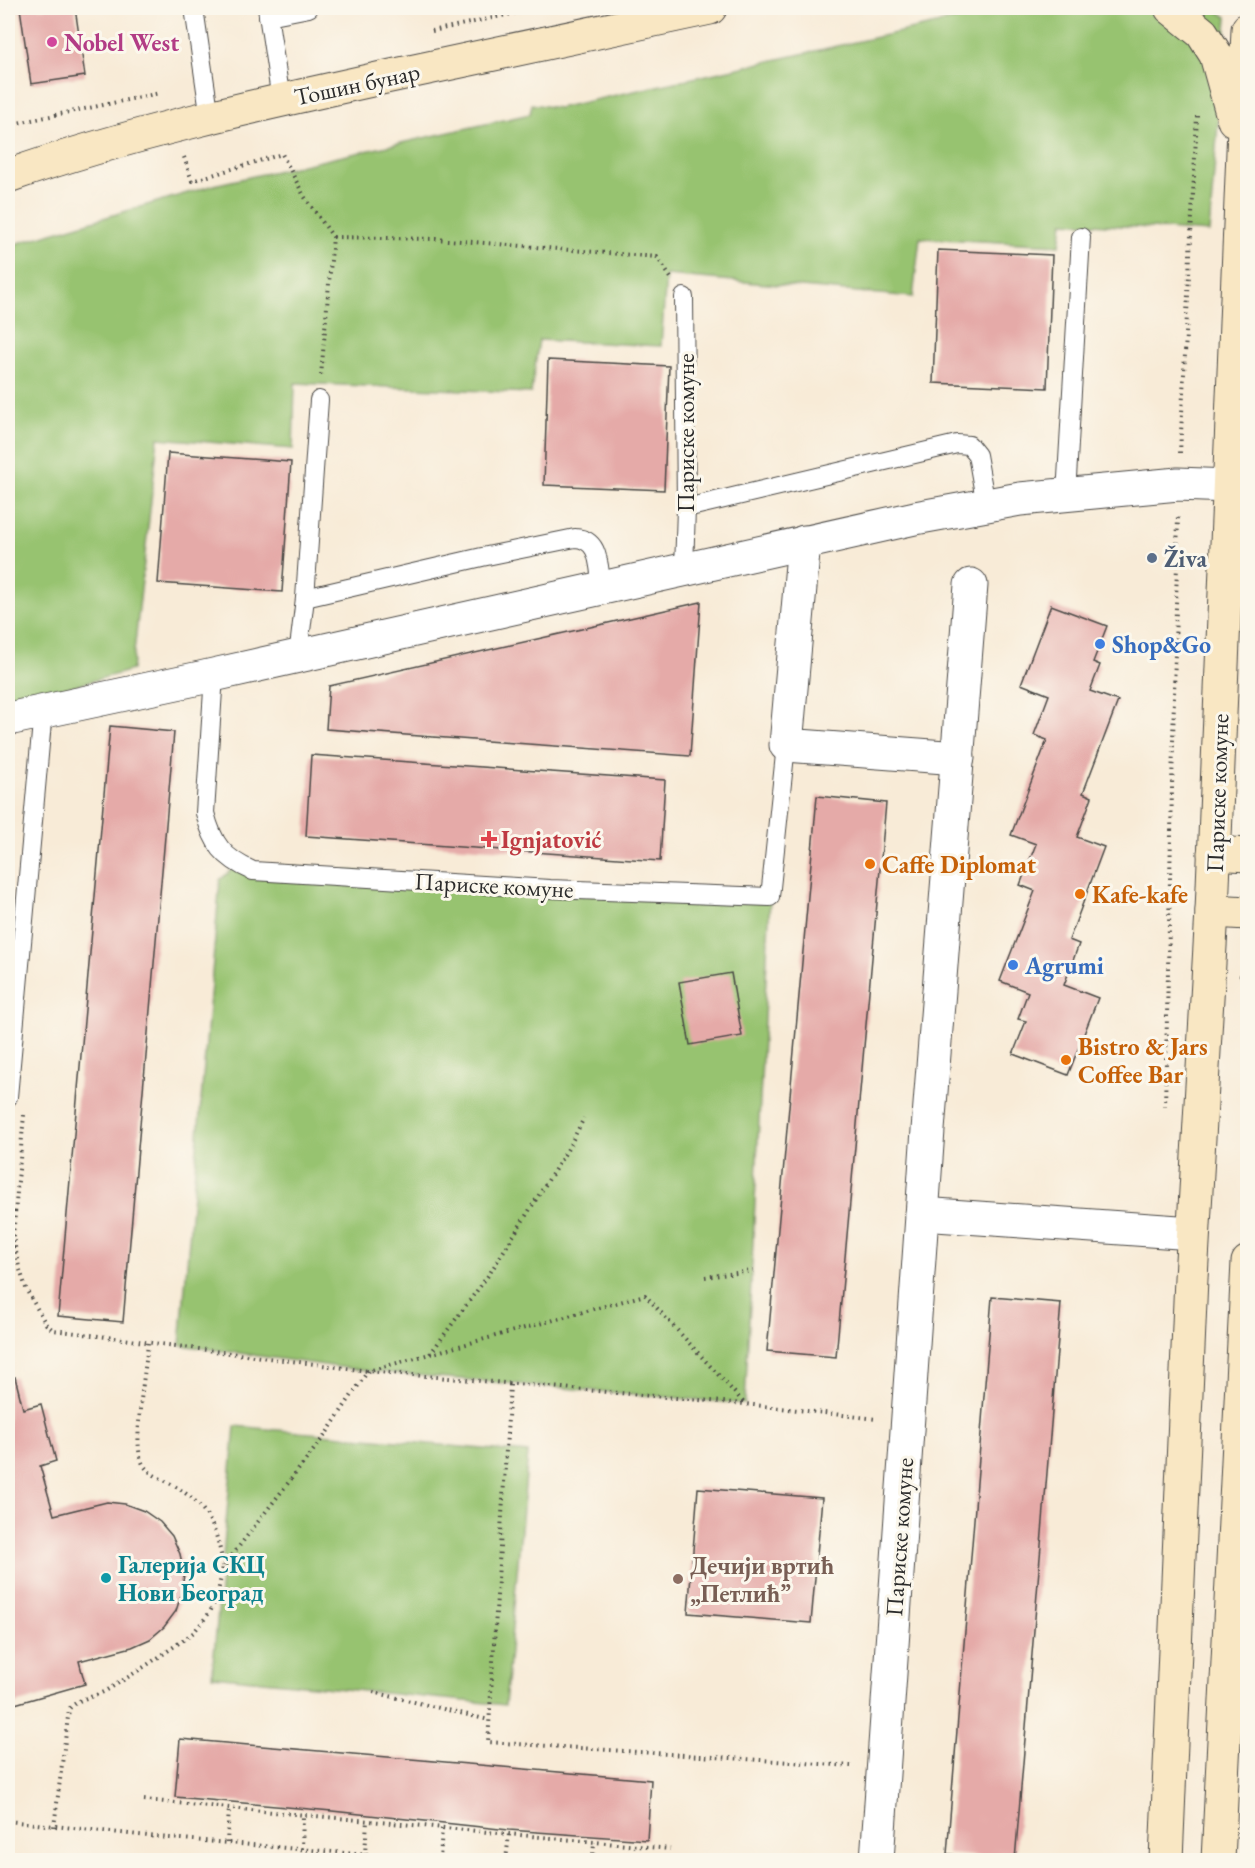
<svg xmlns="http://www.w3.org/2000/svg" width="1255" height="1868" viewBox="0 0 1255 1868" font-family="'EB Garamond',serif">
<rect width="100%" height="100%" fill="#fbf7ec"/>
<filter id="ink" filterUnits="userSpaceOnUse"><feTurbulence type="fractalNoise" baseFrequency=".0167" numOctaves="2"/><feDisplacementMap in="SourceGraphic" scale="12" xChannelSelector="R" yChannelSelector="G"/><feConvolveMatrix kernelMatrix="1 2 1 2 8 2 1 2 1" color-interpolation-filters="sRGB"/></filter>
<filter id="wash" filterUnits="userSpaceOnUse"><feTurbulence type="fractalNoise" baseFrequency=".008" numOctaves="4" result="noise"/><feDisplacementMap in="SourceGraphic" scale="24" xChannelSelector="R" yChannelSelector="G"/><feGaussianBlur stdDeviation="1.35" result="paint"/><feColorMatrix in="noise" values="0 0 0 0 0 0 0 0 0 0 0 0 0 0 0 0 0 1.4 0 .05"/><feComposite in="paint" operator="in"/></filter>
<g filter="url(#wash)">
<rect width="100%" height="100%" fill="#f8ebd7"/>
<g fill="#97c370" stroke="#61774e" stroke-width="1.5">
<polygon points="1008,8 1213,8 1227,17 1209,232 1063,222 1060,245 920,238 913,297 666,275 661,346 539,340 531,393 295,383 293,449 158,438 132,670 8,704 8,246 218,184 530,114 532,104 558,108"/>
<polygon points="238,864 770,897 745,1404 368,1371 180,1345 220,880"/>
<polygon points="235,1426 528,1453 505,1705 212,1676"/>
</g>
<g id="blocks">
<g fill="#e5aaa8">
<polygon points="20,8 75,8 85,76 31,84"/>
<polygon points="938,250 1052,255 1047,388 933,383"/>
<polygon points="548,360 669,366 664,490 544,485"/>
<polygon points="168,453 291,462 282,592 158,583"/>
<polygon points="701,602 690,756 326,729 329,686"/>
<polygon points="1051,605 1107,626 1093,662 1100,665 1090,691 1118,701 1083,793 1092,797 1077,837 1104,847 1069,940 1079,944 1064,985 1098,998 1068,1075 1013,1054 1026,1021 1018,1019 1028,992 1000,981 1035,891 1020,885 1036,844 1011,835 1047,740 1034,735 1049,695 1021,684"/>
<polygon points="110,726 174,732 123,1322 58,1316"/>
<polygon points="311,755 665,780 660,861 306,836"/>
<polygon points="817,796 886,803 836,1357 767,1351"/>
<polygon points="731,973 742,1036 690,1045 679,982"/>
<polygon points="992,1297 1061,1303 1015,1860 947,1854"/>
<polygon points="15,1377 23,1409 41,1404 56,1461 40,1466 54,1515 107,1502 125,1504 144,1511 160,1522 172,1536 180,1554 184,1573 182,1592 176,1611 164,1627 150,1639 132,1647 79,1661 85,1684 8,1706 8,1379"/>
<polygon points="698,1488 822,1498 811,1623 688,1613"/>
<polygon points="180,1739 651,1780 647,1840 509,1830 332,1811 175,1797"/>
</g>
</g>
</g>
<g filter="url(#ink)">
<use href="#blocks" fill-opacity="0" stroke="#4a4845" stroke-width="1.5"/>
<g fill="none" stroke-linecap="round" stroke-linejoin="round">
<g stroke="#4a4845" stroke-width="20">
<g id="lane">
<polyline points="194,8 210,118"/>
<polyline points="267,8 281,100"/>
<polyline points="268,16 309,8"/>
<polyline points="1066,495 1081,237"/>
<polyline points="686,508 957,444 969,445 977,455 986,505"/>
<polyline points="684,569 686,508 684,297"/>
<path d="M 305,598 L 482,557 L 575,538 C 601,539 598,567 602,587"/>
<polyline points="298,656 305,598 319,400"/>
<path d="M 214,675 L 205,813 C 213,844 223,858 253,871 L 550,889 L 770,897 L 786,745"/>
<polyline points="8,1097 43,711"/>
</g>
</g>
<g stroke="#4a4845" stroke-width="35">
<g id="street">
<polyline points="804,542 786,745 958,758"/>
<polyline points="8,719 200,678 915,518 1020,499 1178,484 1229,486"/>
<polyline points="922,1214 1193,1233"/>
<polyline points="877,1860 928,1130 971,585"/>
</g>
</g>
<g stroke="#4a4845" stroke-width="35">
<g id="secondary">
<polyline points="1171,8 1202,33 1216,55 1234,120"/>
<path d="M 8,176 C 130,133 258,105 386,77 C 494,54 602,31 710,8"/>
<polyline points="1214,853 1248,855"/>
<polyline points="1212,911 1248,913"/>
<polyline points="1166,1860 1191,1278 1212,911 1248,29"/>
<polyline points="1218,1860 1248,1262"/>
</g>
</g>
<g stroke="#4a4845" stroke-width="4" stroke-dasharray="1.5 4.5" stroke-linecap="butt">
<polyline points="432,31 539,8"/>
<polyline points="8,125 160,93"/>
<polyline points="184,157 192,181 282,154 304,196 333,237 321,376"/>
<polyline points="333,237 436,239 657,257 671,278"/>
<polyline points="1180,453 1197,116"/>
<polyline points="1239,975 1248,976"/>
<polyline points="1165,1107 1178,515"/>
<polyline points="24,1115 13,1236 19,1267 27,1291 46,1324 53,1330 368,1371 745,1404 877,1419"/>
<polyline points="8,1243 16,1249"/>
<polyline points="705,1277 753,1271"/>
<path d="M 148,1343 C 146,1368 132,1443 142,1462 C 147,1474 161,1478 171,1484 C 207,1504 217,1527 223,1566"/>
<polyline points="430,1354 490,1273 569,1147 584,1118"/>
<polyline points="510,1385 488,1742 851,1766"/>
<polyline points="373,1692 489,1720"/>
<polyline points="144,1800 670,1849"/>
<polyline points="8,1821 158,1837 427,1860"/>
<path d="M 54,1827 L 69,1709 C 79,1697 94,1698 107,1690 C 137,1672 166,1653 194,1632 L 210,1612 L 217,1597 L 223,1567 L 326,1434 L 368,1371 L 645,1295 L 745,1404"/>
<polyline points="227,1843 229,1808"/>
<polyline points="302,1849 303,1815"/>
<polyline points="365,1855 367,1820"/>
<polyline points="440,1860 442,1828"/>
<polyline points="506,1860 509,1834"/>
<polyline points="593,1860 594,1842"/>
</g>
<use href="#lane" stroke="#fff" stroke-width="18"/>
<use href="#street" stroke="#fff" stroke-width="33"/>
<use href="#secondary" stroke="#f9e7c3" stroke-width="33"/>
</g>
</g>
<circle fill="#d1479c" stroke="#fbf7ec" stroke-width="2" cx="52" cy="42" r="6"/>
<circle fill="#5c6f8a" stroke="#fbf7ec" stroke-width="2" cx="1152" cy="558" r="6"/>
<g fill="#3f7fe0" stroke="#fbf7ec" stroke-width="2">
<circle cx="1100" cy="644" r="6"/>
<circle cx="1013" cy="965" r="6"/>
</g>
<path fill="#e0444e" stroke="#fbf7ec" stroke-width="2" d="M486 830h6v6h6v6h-6v6h-6v-6h-6v-6h6z"/>
<g fill="#e8710a" stroke="#fbf7ec" stroke-width="2">
<circle cx="870" cy="864" r="6"/>
<circle cx="1080" cy="894" r="6"/>
<circle cx="1066" cy="1060" r="6"/>
</g>
<circle fill="#0f9aa8" stroke="#fbf7ec" stroke-width="2" cx="106" cy="1578" r="6"/>
<circle fill="#8d6e63" stroke="#fbf7ec" stroke-width="2" cx="678" cy="1579" r="6"/>
<g text-anchor="middle" dominant-baseline="central" stroke-width="6" stroke-linejoin="round" paint-order="stroke">
<g font-size="24" font-weight="bold" fill="#b23c85" stroke="#fbf7ec" text-anchor="start">
<text x="64" y="42">Nobel West</text>
</g>
<g font-size="24" fill="#2b2b2b" stroke="#fbf7ec">
<text transform="translate(357 84) rotate(-12)">Тошин бунар</text>
<text transform="translate(685 433) rotate(-90)">Париске комуне</text>
<text transform="translate(1217 793) rotate(-88)">Париске комуне</text>
<text transform="translate(494 885) rotate(3)">Париске комуне</text>
<text transform="translate(899 1537) rotate(-86)">Париске комуне</text>
</g>
<g font-size="24" font-weight="bold" fill="#4e5e75" stroke="#fbf7ec" text-anchor="start">
<text x="1164" y="558">Živa</text>
</g>
<g font-size="24" font-weight="bold" fill="#366cbe" stroke="#fbf7ec" text-anchor="start">
<text x="1112" y="644">Shop&amp;Go</text>
<text x="1025" y="965">Agrumi</text>
</g>
<g font-size="24" font-weight="bold" fill="#be3a42" stroke="#fbf7ec" text-anchor="start">
<text x="501" y="839">Ignjatović</text>
</g>
<g font-size="24" font-weight="bold" fill="#c56008" stroke="#fbf7ec" text-anchor="start">
<text x="882" y="864">Caffe Diplomat</text>
<text x="1092" y="894">Kafe-kafe</text>
<text x="1078" y="1046">Bistro &amp; Jars<tspan x="1078" dy="28">Coffee Bar</tspan></text>
</g>
<g font-size="24" font-weight="bold" fill="#0d838f" stroke="#fbf7ec" text-anchor="start">
<text x="118" y="1564">Галерија СКЦ<tspan x="118" dy="28">Нови Београд</tspan></text>
</g>
<g font-size="24" font-weight="bold" fill="#785e54" stroke="#fbf7ec" text-anchor="start">
<text x="690" y="1565">Дечији вртић<tspan x="690" dy="28">„Петлић”</tspan></text>
</g>
</g>
<rect width="1255" height="1868" fill="none" stroke="#fbf7ec" stroke-width="30"/>
</svg>
